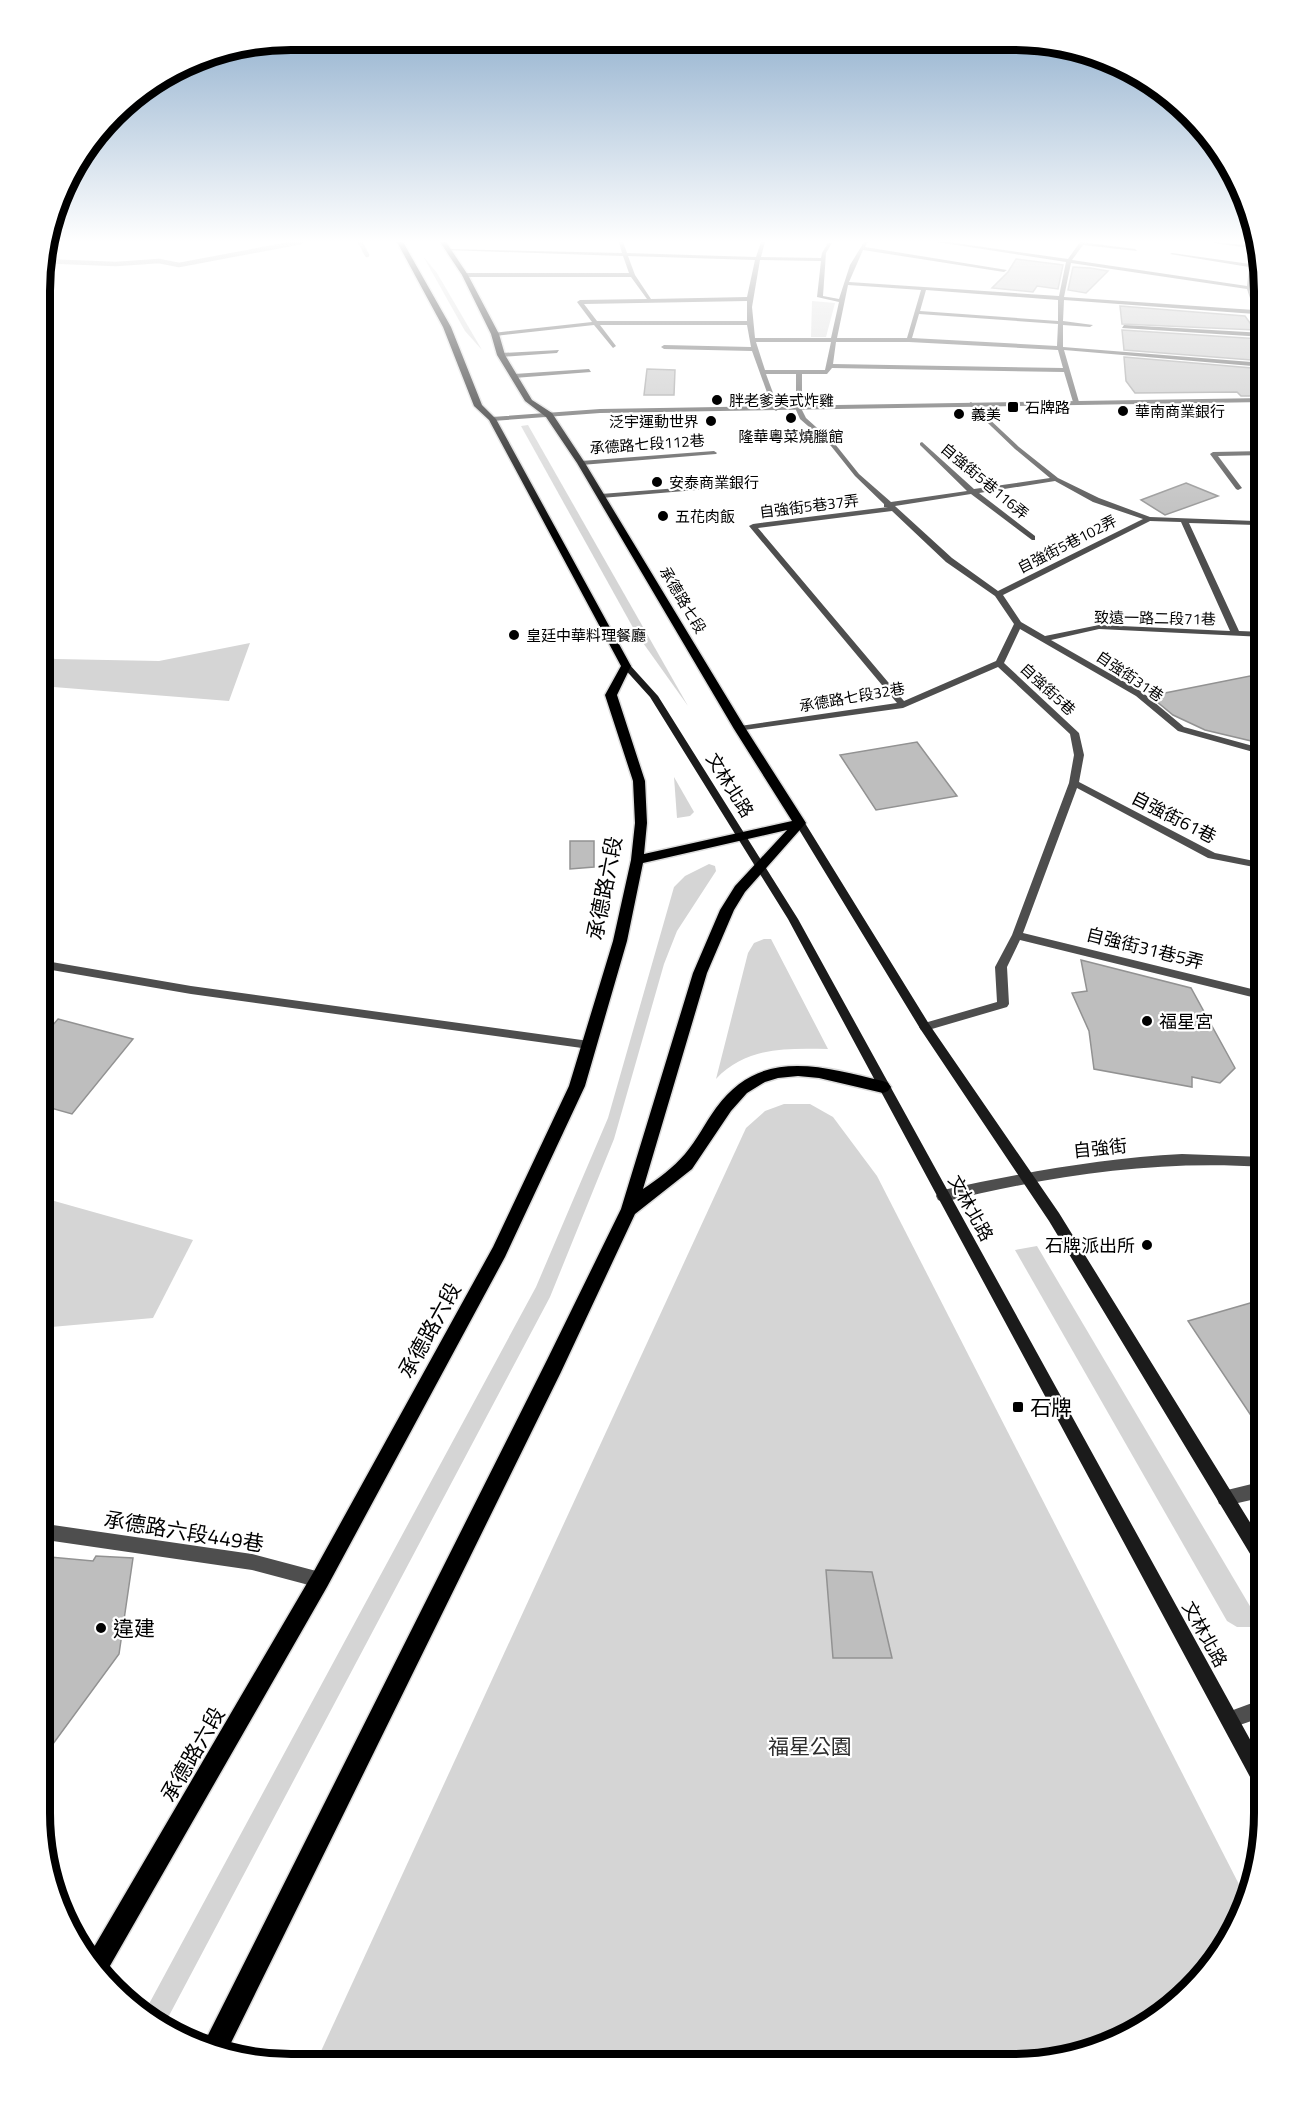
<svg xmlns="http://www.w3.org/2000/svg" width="1303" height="2103" viewBox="0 0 1303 2103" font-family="'Titillium Web','Noto Sans TC',sans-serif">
<rect width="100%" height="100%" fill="#fff"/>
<g fill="#d5d5d5">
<polygon points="423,256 437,273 482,350 465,331"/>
<polygon points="812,301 835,303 826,337 811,337"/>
<polygon points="528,425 688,706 636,633 521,426"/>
<polygon points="250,643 229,701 41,686 41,653 55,659 159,661"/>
<polygon points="674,777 694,812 690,816 677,818"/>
<polygon points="709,864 715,866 716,871 677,931 664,964 614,1139 550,1297 163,2027 143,2015 536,1287 608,1118 674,887 685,876"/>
<path d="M 764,939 L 771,939 L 828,1049 C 786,1048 746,1047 716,1079 L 748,953 L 754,943 Z"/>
<polygon points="784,1104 810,1104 833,1117 877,1176 1247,1900 1245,1909 1212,1965 1165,2012 1109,2045 1013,2064 316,2062 746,1128 765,1111"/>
<polygon points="40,1197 193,1240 153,1318 40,1328"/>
<polygon points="1037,1246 1254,1613 1252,1627 1237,1627 1227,1621 1015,1250"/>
</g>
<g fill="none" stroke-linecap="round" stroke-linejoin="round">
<g stroke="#9c9c9c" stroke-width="4.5">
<polyline points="360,242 367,255"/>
<polyline points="41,261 116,264 159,261 179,265 301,242"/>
</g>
</g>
<g fill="#bebebe" stroke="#929292" stroke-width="1.5">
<polygon points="1016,259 1063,265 1058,289 1037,286 1033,292 992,288 1008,272"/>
<polygon points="1073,267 1090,268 1108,271 1086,293 1068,290"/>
<polygon points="1120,306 1245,316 1255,330 1122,324"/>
<polygon points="1122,330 1261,339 1264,344 1264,361 1124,350"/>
<polygon points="1124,357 1264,369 1264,396 1241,396 1237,392 1135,393 1126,381"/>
<polygon points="647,369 675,370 674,395 644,395"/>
<polygon points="1186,483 1218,496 1165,515 1141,500"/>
<polygon points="1255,675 1264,682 1264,744 1205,730 1173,715 1150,696"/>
<polygon points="917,742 957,796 876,810 840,755"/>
<polygon points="570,841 594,841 594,867 570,869"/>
<polygon points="1081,960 1191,988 1235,1068 1220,1083 1192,1077 1192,1087 1094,1069 1089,1031 1072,993 1087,991"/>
<polygon points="58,1019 133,1039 72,1114 40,1105 40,1040"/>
<polygon points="1264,1299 1264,1435 1188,1321"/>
<polygon points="39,1556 93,1561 96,1556 133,1558 119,1654 39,1763"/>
<polygon points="826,1570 872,1572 892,1658 833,1658"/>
</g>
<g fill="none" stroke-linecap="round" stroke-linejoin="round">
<g stroke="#dbdbdb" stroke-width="3">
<path id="primary" d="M 397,242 L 403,242 L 451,327 L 482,405 L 496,419 L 631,666 L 617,695 L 645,781 L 647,823 L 644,854 L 792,821 L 734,729 L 577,463 L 546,417 L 525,401 L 497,355 L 491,334 L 462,275 L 440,242 L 446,242 L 468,275 L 499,334 L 505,355 L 532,400 L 552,413 L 585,463 L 746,729 L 806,823 L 745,892 L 734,910 L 707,973 L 643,1189 C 658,1179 673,1168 685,1154 C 697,1140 705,1123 716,1108 C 760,1047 821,1066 883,1081 L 888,1083 L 891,1087 L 888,1091 L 883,1093 L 819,1078 L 798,1076 L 778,1078 L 765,1082 L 747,1093 L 731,1111 L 692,1169 L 635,1214 L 561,1372 L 226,2053 L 202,2047 L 547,1360 L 621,1209 L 693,973 L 720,910 L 735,886 L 787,830 L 643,863 L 627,941 L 585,1086 L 505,1257 L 327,1587 L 103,1978 L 87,1959 L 313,1573 L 493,1247 L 569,1086 L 613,941 L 631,860 L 635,823 L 633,781 L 605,695 L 621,666 L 489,420 L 474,406 L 443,327 Z"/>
</g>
<g fill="#4e4e4e" fill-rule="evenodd">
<path d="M 619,242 L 623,242 L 627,253 L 756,257 L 761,242 L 765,242 L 761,257 L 821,258 L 822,253 L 828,243 L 832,243 L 826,253 L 823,296 L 839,299 L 850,265 L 864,242 L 868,242 L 865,247 L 1007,270 L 1004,272 L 863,250 L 849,282 L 1059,296 L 1066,262 L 937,242 L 948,242 L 1068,259 L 1080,242 L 1135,249 L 1137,251 L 1083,245 L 1072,260 L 1247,286 L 1249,267 L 1170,254 L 1172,253 L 1250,264 L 1256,252 C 1258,262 1251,275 1253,286 C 1254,300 1264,313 1264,325 L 1255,314 L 1064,300 L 1063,321 L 1093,325 L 1090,327 L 1063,325 L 1063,347 L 1264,363 L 1264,367 L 1064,350 L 1079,402 L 1076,404 L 1073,402 L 1064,372 L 832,368 L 827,374 L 802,374 L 802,410 L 806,418 L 835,444 L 859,474 L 891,502 L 967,491 L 920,445 L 920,443 L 922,442 L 974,489 L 1050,478 L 1015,449 L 969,405 L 968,404 L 971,402 L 1019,447 L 1058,478 L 1099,498 L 1150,517 L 1255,521 L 1264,516 L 1264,521 L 1256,525 L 1189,523 L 1239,631 L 1264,632 L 1264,637 L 1099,629 L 1051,640 L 1142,692 L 1184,727 L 1264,749 L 1264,755 L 1178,731 L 1136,696 L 1020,629 L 1004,663 L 1079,733 L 1084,755 L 1079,782 L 1215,853 L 1264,863 L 1264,869 L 1208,858 L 1077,788 L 1023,933 L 1264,992 L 1264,1000 L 1020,940 L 1007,967 L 1009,1004 L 1007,1007 L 925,1031 L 921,1030 L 919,1027 L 921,1024 L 997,1002 L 995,967 L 1012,935 L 1069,783 L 1074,755 L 1070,734 L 998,667 L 903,708 L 737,731 L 737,727 L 740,726 L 897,703 L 749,526 L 753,524 L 888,507 L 884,507 L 884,504 L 855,476 L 831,446 L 800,419 L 796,410 L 796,374 L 766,374 L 779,409 L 776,411 L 773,409 L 752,351 L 664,349 L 661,347 L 664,345 L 751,347 L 747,325 L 600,325 L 616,346 L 613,348 L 594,325 L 495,336 L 493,333 L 592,322 L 577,302 L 580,300 L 647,299 L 631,277 L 465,277 L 462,275 L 465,273 L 629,273 L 623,256 L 446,250 L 448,249 L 622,253 ZM 628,256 L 755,260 L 747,297 L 651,299 L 635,275 ZM 760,260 L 821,261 L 817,297 L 839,302 L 831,338 L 755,338 L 752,307 ZM 1071,263 L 1247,289 L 1254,310 L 1064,297 ZM 848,285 L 921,290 L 907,338 L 837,338 ZM 926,290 L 1058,300 L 1058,321 L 920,311 ZM 747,301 L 747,321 L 597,321 L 584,304 ZM 919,314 L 1058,324 L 1057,346 L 912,338 ZM 756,342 L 831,342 L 825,370 L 765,370 ZM 836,342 L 909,342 L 1058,350 L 1063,368 L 833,364 ZM 1055,481 L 1093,502 L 1143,519 L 998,591 L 952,558 L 895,506 L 971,494 L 1032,540 L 1035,540 L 1035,536 L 979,493 ZM 892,511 L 946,562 L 995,596 L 1014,624 L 996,661 L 904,701 L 758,528 ZM 1150,521 L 1181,522 L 1230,631 L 1099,625 L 1045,636 L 1021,622 L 1003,595 Z"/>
<polygon points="1212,242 1255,246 1256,249 1214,243"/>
<polygon points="1124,325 1264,333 1264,337 1122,328"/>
<polygon points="559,350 557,353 501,357 498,355 501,353"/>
<polygon points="589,369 591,372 514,378 511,376 514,374"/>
<polygon points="714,451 717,453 716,454 581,465 578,463 581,461"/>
<polygon points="1264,451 1264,455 1218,456 1242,488 1238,490 1236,489 1210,454 1213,452"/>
<polygon points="730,484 734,486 732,487 601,498 597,496 601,494"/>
<polygon points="40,960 191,986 589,1041 595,1045 589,1049 191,994 40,968"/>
<path d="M 1182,1154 L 1264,1157 L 1264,1167 C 1151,1160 1052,1176 943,1202 L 938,1200 L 936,1196 L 938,1192 L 943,1190 C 1022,1173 1101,1158 1182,1154 Z"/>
<polygon points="1264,1481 1264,1497 1225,1506 1219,1504 1217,1498 1219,1492"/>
<polygon points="39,1523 252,1554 320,1572 326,1574 328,1580 326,1586 320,1588 252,1570 39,1539"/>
<polygon points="1263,1699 1263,1717 1231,1728 1225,1725 1222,1719 1225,1713"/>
</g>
<polygon fill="#4e4e4e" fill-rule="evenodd" points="1264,398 1264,402 600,413 492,421 489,419 492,417 600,409"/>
<g fill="#1b1b1b" fill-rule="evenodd">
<polygon points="626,663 629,664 658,696 798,919 1263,1763 1263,1790 1256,1788 788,919 650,697 622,666"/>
<polygon points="800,820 805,823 929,1024 1059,1213 1264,1545 1264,1569 1258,1567 1049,1221 921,1030 795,823"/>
</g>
<use href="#primary" fill="#000" fill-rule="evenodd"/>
</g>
<linearGradient id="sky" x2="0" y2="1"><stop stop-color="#89aaca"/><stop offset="0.45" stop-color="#fff"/><stop offset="1" stop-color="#fff" stop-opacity="0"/></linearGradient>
<rect width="1303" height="536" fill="url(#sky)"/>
<g fill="#000" stroke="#fff" stroke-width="2">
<circle cx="717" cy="400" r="6"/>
<rect x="1007" y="401" width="12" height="12" rx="3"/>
<circle cx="1123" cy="411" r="6"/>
<circle cx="959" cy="414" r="6"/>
<circle cx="791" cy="418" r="6"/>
<circle cx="711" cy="421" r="6"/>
<circle cx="657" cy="482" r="6"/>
<circle cx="663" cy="516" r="6"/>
<circle cx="514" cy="635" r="6"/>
<circle cx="1147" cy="1021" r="6"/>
<circle cx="1147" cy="1245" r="6"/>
<rect x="1012" y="1401" width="12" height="12" rx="3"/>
<circle cx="101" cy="1628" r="6"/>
</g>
<g text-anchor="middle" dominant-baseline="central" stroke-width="4.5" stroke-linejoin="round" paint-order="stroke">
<g font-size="15" fill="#000" stroke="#fff" text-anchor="start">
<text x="729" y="400">胖老爹美式炸雞</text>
<text x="1025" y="407">石牌路</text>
<text x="1135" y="411">華南商業銀行</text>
<text x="971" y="414">義美</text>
<text x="699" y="421" text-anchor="end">泛宇運動世界</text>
<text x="791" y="436" text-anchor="middle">隆華粵菜燒臘館</text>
<text x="669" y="482">安泰商業銀行</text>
<text x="675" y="516">五花肉飯</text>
<text x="526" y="635">皇廷中華料理餐廳</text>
</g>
<g font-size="15" fill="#000" stroke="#fff">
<text transform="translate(647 444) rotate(-4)">承德路七段112巷</text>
<text transform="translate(985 481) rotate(40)">自強街5巷116弄</text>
<text transform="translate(809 506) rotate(-7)">自強街5巷37弄</text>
<text transform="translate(1067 544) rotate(-27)">自強街5巷102弄</text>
<text transform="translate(683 600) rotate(59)">承德路七段</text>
<text transform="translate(1155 618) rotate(1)">致遠一路二段71巷</text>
<text transform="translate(1130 676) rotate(34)">自強街31巷</text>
<text transform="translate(1048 689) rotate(43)">自強街5巷</text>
<text transform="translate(852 697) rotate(-10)">承德路七段32巷</text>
</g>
<g font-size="18" fill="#000" stroke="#fff">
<text transform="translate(730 785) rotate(58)">文林北路</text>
<text transform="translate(1174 817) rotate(27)">自強街61巷</text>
<text transform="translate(1145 948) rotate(14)">自強街31巷5弄</text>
<text transform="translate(1100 1148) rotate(-6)">自強街</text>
<text transform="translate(971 1208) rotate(61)">文林北路</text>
<text transform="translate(1205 1634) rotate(61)">文林北路</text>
</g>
<g font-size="18" fill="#000" stroke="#fff" text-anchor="start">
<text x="1159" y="1021">福星宮</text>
<text x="1135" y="1245" text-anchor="end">石牌派出所</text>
</g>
<g font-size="21" fill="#000" stroke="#fff">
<text transform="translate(604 888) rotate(-79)">承德路六段</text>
<text transform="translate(429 1330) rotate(-61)">承德路六段</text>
<text transform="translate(184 1531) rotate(9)">承德路六段449巷</text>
<text transform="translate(192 1754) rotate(-60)">承德路六段</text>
</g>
<g font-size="21" fill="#000" stroke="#fff" text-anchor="start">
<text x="1030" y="1407">石牌</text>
<text x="113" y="1628">違建</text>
</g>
<g font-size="21" fill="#2c2c2c" stroke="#fff">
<text x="810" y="1746">福星公園</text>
</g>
</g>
<path d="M0 0H1303V2103H0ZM291 50H1013A241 241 0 0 1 1254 291V1813A241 241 0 0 1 1013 2054H291A241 241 0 0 1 50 1813V291A241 241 0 0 1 291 50Z" fill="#fff" fill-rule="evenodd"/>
<path fill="none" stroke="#000" stroke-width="8" d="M291 50H1013A241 241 0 0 1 1254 291V1813A241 241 0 0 1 1013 2054H291A241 241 0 0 1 50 1813V291A241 241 0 0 1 291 50Z"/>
</svg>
